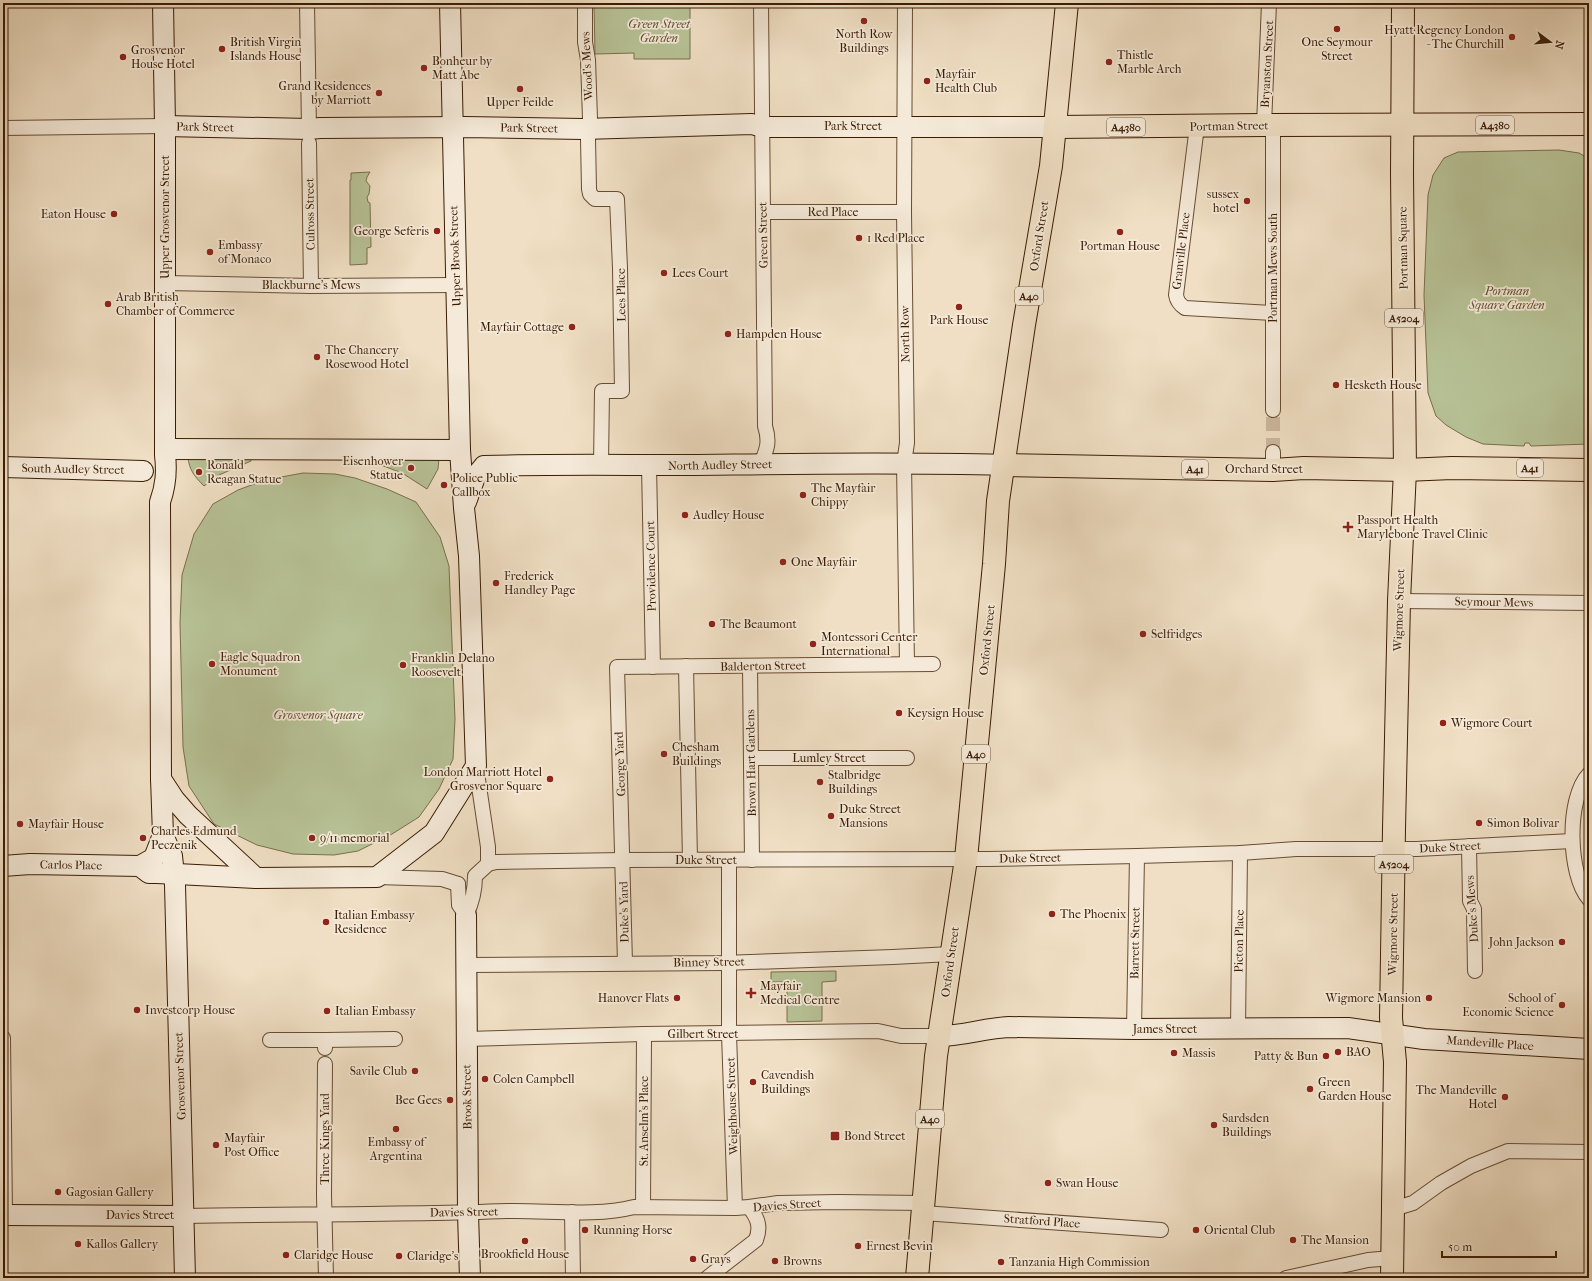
<svg xmlns="http://www.w3.org/2000/svg" width="1592" height="1281" viewBox="0 0 1592 1281" font-family="'IM FELL French Canon',serif">
<rect width="100%" height="100%" fill="#f0dfc4"/>
<filter id="stains"><feTurbulence type="fractalNoise" baseFrequency=".005" numOctaves="4"/><feColorMatrix values="0 0 0 0 .2 0 0 0 0 .09 0 0 0 0 .02 0 0 0 .5 -.17"/></filter>
<radialGradient id="worn" r=".72"><stop offset=".6" stop-color="#630" stop-opacity="0"/><stop offset="1" stop-color="#630" stop-opacity=".3"/></radialGradient>
<g fill="#b7c296" stroke="#796f4c">
<polygon points="594,3 690,3 690,59 634,59 634,53 595,54"/>
<polygon points="1559,150 1579,153 1589,159 1589,444 1531,446 1529,443 1525,443 1524,446 1483,444 1466,437 1446,425 1436,416 1428,393 1424,295 1428,195 1433,175 1444,158 1458,152"/>
<polygon points="370,172 367,177 366,181 370,186 369,194 367,197 368,202 370,203 371,247 367,248 367,264 350,265 350,180 351,180 351,173"/>
<path d="M 188,457 L 251,457 L 251,461 L 219,475 L 204,486 C 195,477 189,470 188,457 Z"/>
<polygon points="372,457 439,458 438,469 427,489 402,473 373,462"/>
<polygon points="303,473 335,474 355,478 387,489 416,502 440,537 449,566 455,719 453,759 439,789 419,817 392,834 358,851 334,855 293,854 257,845 214,824 189,786 183,747 180,623 182,575 194,534 213,504 238,490 265,480"/>
<polygon points="836,971 836,981 822,982 822,1021 787,1022 787,982 771,982 771,972"/>
</g>
<g fill="none" stroke-linecap="round" stroke-linejoin="round">
<polyline stroke="#ccb89d" stroke-width="14" stroke-dasharray="14 7" stroke-linecap="butt" points="1273,452 1273,410"/>
<g stroke="#684d33" stroke-width="16">
<g id="street">
<polyline points="307,3 309,129"/>
<polyline points="585,3 585,42 588,60 590,119 588,139 589,189 590,194 595,199 617,199 620,268 622,391 602,391 601,465"/>
<polyline points="905,3 904,212 907,443 904,463 907,664"/>
<polyline points="1264,125 1269,3"/>
<path d="M 1197,126 L 1176,295 C 1177,301 1179,304 1185,308 L 1273,313"/>
<polyline points="3,128 165,126"/>
<polyline points="309,143 311,286"/>
<polyline points="763,212 904,212"/>
<polyline points="165,283 311,286 456,285"/>
<polyline points="1273,410 1273,125"/>
<polyline points="1273,452 1273,470"/>
<path d="M 761,464 C 767,449 770,442 765,426 L 761,3"/>
<polyline points="649,465 653,667"/>
<polyline points="1399,601 1589,603"/>
<polyline points="686,666 690,860"/>
<polyline points="750,666 752,860"/>
<polyline points="751,758 907,758"/>
<polyline points="476,766 488,847 488,864"/>
<path d="M 1589,774 C 1566,798 1568,875 1589,899"/>
<polyline points="1469,846 1470,901 1474,909 1475,971"/>
<polyline points="729,860 729,1034 735,1208"/>
<polyline points="377,877 442,879 458,884"/>
<path d="M 458,884 L 459,905 L 466,915 C 472,903 475,890 475,876 L 488,864 L 496,862 L 623,860 L 988,859 L 1137,856 L 1240,853 L 1296,849 L 1417,849 L 1572,841"/>
<polyline points="625,963 617,667 933,664"/>
<polyline points="466,965 723,963 893,957 951,954"/>
<polyline points="1134,1029 1137,856"/>
<polyline points="1238,1029 1240,853"/>
<polyline points="3,1038 5,1215"/>
<polyline points="467,1039 644,1034 878,1031 901,1036 939,1036"/>
<polyline points="270,1040 325,1040 325,1048"/>
<polyline points="325,1040 395,1039"/>
<polyline points="325,1064 324,1195 326,1278"/>
<polyline points="643,1207 644,1034"/>
<polyline points="1393,1209 1413,1203 1441,1183 1471,1166 1508,1151 1589,1152"/>
<polyline points="572,1212 573,1278"/>
<polyline points="923,1213 1161,1230"/>
<path d="M 184,1216 C 292,1214 399,1215 507,1211 C 547,1210 595,1217 634,1207 L 735,1208 L 749,1207 L 778,1203 L 838,1202 L 924,1203"/>
<path d="M 707,1278 L 756,1240 C 761,1227 758,1218 749,1207"/>
<polyline points="1286,1278 1368,1260 1392,1258"/>
</g>
</g>
<g stroke="#3b1c03" stroke-width="22">
<g id="secondary">
<path d="M 163,3 L 165,126 L 165,455 C 167,472 166,485 160,502 L 161,778 L 163,835 L 172,856 L 175,885 L 185,1278"/>
<polyline points="165,126 309,129 320,128 465,127 583,129 752,124 762,127 1055,127"/>
<polyline points="165,449 460,450"/>
<polyline points="3,467 143,471"/>
<path d="M 466,502 L 475,477 L 484,466 C 549,464 615,465 680,465 C 788,464 896,462 1003,465"/>
<polyline points="161,779 174,799 188,815 256,878"/>
<polyline points="3,866 30,864 140,866 154,858 163,835"/>
<polyline points="140,866 149,873 157,873 256,878 377,877 434,833 476,766 469,556 464,508 460,450 450,3"/>
<polyline points="466,915 468,1213 470,1278"/>
<path d="M 939,1036 C 963,1036 985,1028 1009,1027 L 1134,1029 L 1348,1028 L 1424,1039 L 1589,1049"/>
<polyline points="3,1215 184,1216"/>
</g>
</g>
<g stroke="#3b1c03" stroke-width="24">
<g id="primary">
<polyline points="1055,127 1264,125 1589,124"/>
<polyline points="1003,465 1273,470 1304,468 1405,470 1452,468 1589,470"/>
<polyline points="917,1278 936,1056 966,859 994,564 998,501 1024,325 1051,166 1067,3"/>
<polyline points="1392,1278 1395,1062 1391,1018 1394,829 1399,601 1405,470 1402,173 1403,3"/>
</g>
</g>
<use href="#street" stroke="#f5ead9" stroke-width="14"/>
<use href="#secondary" stroke="#f5ead9" stroke-width="20"/>
<use href="#primary" stroke="#f0dfc4" stroke-width="22"/>
</g>
<g fill="#8f2418" stroke="#f5ead9" stroke-width="1.5">
<circle cx="864" cy="21" r="4"/>
<circle cx="1337" cy="29" r="4"/>
<circle cx="1512" cy="37" r="4"/>
<circle cx="222" cy="49" r="4"/>
<circle cx="123" cy="57" r="4"/>
<circle cx="1109" cy="62" r="4"/>
<circle cx="424" cy="68" r="4"/>
<circle cx="927" cy="81" r="4"/>
<circle cx="520" cy="89" r="4"/>
<circle cx="379" cy="93" r="4"/>
<circle cx="1247" cy="201" r="4"/>
<circle cx="114" cy="214" r="4"/>
<circle cx="437" cy="231" r="4"/>
<circle cx="1120" cy="232" r="4"/>
<circle cx="859" cy="238" r="4"/>
<circle cx="210" cy="252" r="4"/>
<circle cx="664" cy="273" r="4"/>
<circle cx="108" cy="304" r="4"/>
<circle cx="959" cy="307" r="4"/>
<circle cx="572" cy="327" r="4"/>
<circle cx="728" cy="334" r="4"/>
<circle cx="317" cy="357" r="4"/>
<circle cx="1336" cy="385" r="4"/>
<circle cx="411" cy="468" r="4"/>
<circle cx="199" cy="472" r="4"/>
<circle cx="444" cy="485" r="4"/>
<circle cx="803" cy="495" r="4"/>
<circle cx="685" cy="515" r="4"/>
<path d="M1346 521h4v4h4v4h-4v4h-4v-4h-4v-4h4z"/>
<circle cx="783" cy="562" r="4"/>
<circle cx="496" cy="583" r="4"/>
<circle cx="712" cy="624" r="4"/>
<circle cx="1143" cy="634" r="4"/>
<circle cx="813" cy="644" r="4"/>
<circle cx="212" cy="664" r="4"/>
<circle cx="403" cy="665" r="4"/>
<circle cx="899" cy="713" r="4"/>
<circle cx="1443" cy="723" r="4"/>
<circle cx="664" cy="754" r="4"/>
<circle cx="550" cy="779" r="4"/>
<circle cx="820" cy="782" r="4"/>
<circle cx="831" cy="816" r="4"/>
<circle cx="1479" cy="823" r="4"/>
<circle cx="20" cy="824" r="4"/>
<circle cx="143" cy="838" r="4"/>
<circle cx="312" cy="838" r="4"/>
<circle cx="1052" cy="914" r="4"/>
<circle cx="326" cy="922" r="4"/>
<circle cx="1562" cy="942" r="4"/>
<path d="M749 987h4v4h4v4h-4v4h-4v-4h-4v-4h4z"/>
<circle cx="677" cy="998" r="4"/>
<circle cx="1429" cy="998" r="4"/>
<circle cx="1562" cy="1005" r="4"/>
<circle cx="137" cy="1010" r="4"/>
<circle cx="327" cy="1011" r="4"/>
<circle cx="1338" cy="1052" r="4"/>
<circle cx="1174" cy="1053" r="4"/>
<circle cx="1326" cy="1056" r="4"/>
<circle cx="415" cy="1071" r="4"/>
<circle cx="485" cy="1079" r="4"/>
<circle cx="753" cy="1082" r="4"/>
<circle cx="1310" cy="1089" r="4"/>
<circle cx="1505" cy="1097" r="4"/>
<circle cx="450" cy="1100" r="4"/>
<circle cx="1214" cy="1125" r="4"/>
<circle cx="396" cy="1129" r="4"/>
<rect x="830" y="1131" width="10" height="10" rx="2"/>
<circle cx="216" cy="1145" r="4"/>
<circle cx="1048" cy="1183" r="4"/>
<circle cx="58" cy="1192" r="4"/>
<circle cx="585" cy="1230" r="4"/>
<circle cx="1196" cy="1230" r="4"/>
<circle cx="1293" cy="1240" r="4"/>
<circle cx="525" cy="1241" r="4"/>
<circle cx="78" cy="1244" r="4"/>
<circle cx="858" cy="1246" r="4"/>
<circle cx="286" cy="1255" r="4"/>
<circle cx="399" cy="1256" r="4"/>
<circle cx="693" cy="1259" r="4"/>
<circle cx="775" cy="1261" r="4"/>
<circle cx="1001" cy="1262" r="4"/>
</g>
<g text-anchor="middle" dominant-baseline="central" stroke-width="3.5" stroke-linejoin="round" paint-order="stroke">
<g fill="#f5ead9" stroke="#735a43" stroke-width="1">
<rect x="1476" y="116" width="38" height="18" rx="3"/>
<rect x="1107" y="118" width="38" height="18" rx="3"/>
<rect x="1015" y="287" width="28" height="18" rx="3"/>
<rect x="1385" y="309" width="38" height="18" rx="3"/>
<rect x="1517" y="459" width="26" height="18" rx="3"/>
<rect x="1182" y="460" width="26" height="18" rx="3"/>
<rect x="962" y="745" width="28" height="18" rx="3"/>
<rect x="1375" y="855" width="38" height="18" rx="3"/>
<rect x="916" y="1110" width="28" height="18" rx="3"/>
</g>
<g font-size="11" font-weight="bold" fill="#3b1c03">
<text x="1495" y="125">A4380</text>
<text x="1126" y="127">A4380</text>
<text x="1029" y="296">A40</text>
<text x="1404" y="318">A5204</text>
<text x="1530" y="468">A41</text>
<text x="1195" y="469">A41</text>
<text x="976" y="754">A40</text>
<text x="1394" y="864">A5204</text>
<text x="930" y="1119">A40</text>
</g>
<g font-size="12" font-style="italic" fill="#604e2f" stroke="#f5ead9">
<text x="659" y="24">Green Street<tspan x="659" dy="14">Garden</tspan></text>
<text x="1507" y="291">Portman<tspan x="1507" dy="14">Square Garden</tspan></text>
<text x="318" y="715">Grosvenor Square</text>
</g>
<g font-size="12" fill="#3b1c03" stroke="#f5ead9" text-anchor="start">
<text x="1504" y="30" text-anchor="end">Hyatt Regency London<tspan x="1504" dy="14">- The Churchill</tspan></text>
<text x="864" y="34" text-anchor="middle">North Row<tspan x="864" dy="14">Buildings</tspan></text>
<text x="230" y="42">British Virgin<tspan x="230" dy="14">Islands House</tspan></text>
<text x="1337" y="42" text-anchor="middle">One Seymour<tspan x="1337" dy="14">Street</tspan></text>
<text x="131" y="50">Grosvenor<tspan x="131" dy="14">House Hotel</tspan></text>
<text x="1117" y="55">Thistle<tspan x="1117" dy="14">Marble Arch</tspan></text>
<text x="432" y="61">Bonheur by<tspan x="432" dy="14">Matt Abe</tspan></text>
<text x="935" y="74">Mayfair<tspan x="935" dy="14">Health Club</tspan></text>
<text x="371" y="86" text-anchor="end">Grand Residences<tspan x="371" dy="14">by Marriott</tspan></text>
<text x="520" y="102" text-anchor="middle">Upper Feilde</text>
<text x="1239" y="194" text-anchor="end">sussex<tspan x="1239" dy="14">hotel</tspan></text>
<text x="106" y="214" text-anchor="end">Eaton House</text>
<text x="429" y="231" text-anchor="end">George Seferis</text>
<text x="867" y="238">1 Red Place</text>
<text x="218" y="245">Embassy<tspan x="218" dy="14">of Monaco</tspan></text>
<text x="1120" y="246" text-anchor="middle">Portman House</text>
<text x="672" y="273">Lees Court</text>
<text x="116" y="297">Arab British<tspan x="116" dy="14">Chamber of Commerce</tspan></text>
<text x="959" y="320" text-anchor="middle">Park House</text>
<text x="564" y="327" text-anchor="end">Mayfair Cottage</text>
<text x="736" y="334">Hampden House</text>
<text x="325" y="350">The Chancery<tspan x="325" dy="14">Rosewood Hotel</tspan></text>
<text x="1344" y="385">Hesketh House</text>
<text x="403" y="461" text-anchor="end">Eisenhower<tspan x="403" dy="14">Statue</tspan></text>
<text x="207" y="465">Ronald<tspan x="207" dy="14">Reagan Statue</tspan></text>
<text x="452" y="478">Police Public<tspan x="452" dy="14">Callbox</tspan></text>
<text x="811" y="488">The Mayfair<tspan x="811" dy="14">Chippy</tspan></text>
<text x="693" y="515">Audley House</text>
<text x="1357" y="520">Passport Health<tspan x="1357" dy="14">Marylebone Travel Clinic</tspan></text>
<text x="791" y="562">One Mayfair</text>
<text x="504" y="576">Frederick<tspan x="504" dy="14">Handley Page</tspan></text>
<text x="720" y="624">The Beaumont</text>
<text x="1151" y="634">Selfridges</text>
<text x="821" y="637">Montessori Center<tspan x="821" dy="14">International</tspan></text>
<text x="220" y="657">Eagle Squadron<tspan x="220" dy="14">Monument</tspan></text>
<text x="411" y="658">Franklin Delano<tspan x="411" dy="14">Roosevelt</tspan></text>
<text x="907" y="713">Keysign House</text>
<text x="1451" y="723">Wigmore Court</text>
<text x="672" y="747">Chesham<tspan x="672" dy="14">Buildings</tspan></text>
<text x="542" y="772" text-anchor="end">London Marriott Hotel<tspan x="542" dy="14">Grosvenor Square</tspan></text>
<text x="828" y="775">Stalbridge<tspan x="828" dy="14">Buildings</tspan></text>
<text x="839" y="809">Duke Street<tspan x="839" dy="14">Mansions</tspan></text>
<text x="1487" y="823">Simon Bolivar</text>
<text x="28" y="824">Mayfair House</text>
<text x="151" y="831">Charles Edmund<tspan x="151" dy="14">Peczenik</tspan></text>
<text x="320" y="838">9/11 memorial</text>
<text x="1060" y="914">The Phoenix</text>
<text x="334" y="915">Italian Embassy<tspan x="334" dy="14">Residence</tspan></text>
<text x="1554" y="942" text-anchor="end">John Jackson</text>
<text x="760" y="986">Mayfair<tspan x="760" dy="14">Medical Centre</tspan></text>
<text x="669" y="998" text-anchor="end">Hanover Flats</text>
<text x="1421" y="998" text-anchor="end">Wigmore Mansion</text>
<text x="1554" y="998" text-anchor="end">School of<tspan x="1554" dy="14">Economic Science</tspan></text>
<text x="145" y="1010">Investcorp House</text>
<text x="335" y="1011">Italian Embassy</text>
<text x="1346" y="1052">BAO</text>
<text x="1182" y="1053">Massis</text>
<text x="1318" y="1056" text-anchor="end">Patty &amp; Bun</text>
<text x="407" y="1071" text-anchor="end">Savile Club</text>
<text x="761" y="1075">Cavendish<tspan x="761" dy="14">Buildings</tspan></text>
<text x="493" y="1079">Colen Campbell</text>
<text x="1318" y="1082">Green<tspan x="1318" dy="14">Garden House</tspan></text>
<text x="1497" y="1090" text-anchor="end">The Mandeville<tspan x="1497" dy="14">Hotel</tspan></text>
<text x="442" y="1100" text-anchor="end">Bee Gees</text>
<text x="1222" y="1118">Sardsden<tspan x="1222" dy="14">Buildings</tspan></text>
<text x="844" y="1136">Bond Street</text>
<text x="224" y="1138">Mayfair<tspan x="224" dy="14">Post Office</tspan></text>
<text x="396" y="1142" text-anchor="middle">Embassy of<tspan x="396" dy="14">Argentina</tspan></text>
<text x="1056" y="1183">Swan House</text>
<text x="66" y="1192">Gagosian Gallery</text>
<text x="593" y="1230">Running Horse</text>
<text x="1204" y="1230">Oriental Club</text>
<text x="1301" y="1240">The Mansion</text>
<text x="86" y="1244">Kallos Gallery</text>
<text x="866" y="1246">Ernest Bevin</text>
<text x="525" y="1254" text-anchor="middle">Brookfield House</text>
<text x="294" y="1255">Claridge House</text>
<text x="407" y="1256">Claridge's</text>
<text x="701" y="1259">Grays</text>
<text x="783" y="1261">Browns</text>
<text x="1009" y="1262">Tanzania High Commission</text>
</g>
<g font-size="12" fill="#3b1c03" stroke="#f5ead9">
<text transform="translate(1267 64) rotate(-87)">Bryanston Street</text>
<text transform="translate(587 66) rotate(-93)">Wood's Mews</text>
<text x="853" y="126">Park Street</text>
<text transform="translate(1229 126) rotate(-1)">Portman Street</text>
<text transform="translate(205 127) rotate(1)">Park Street</text>
<text transform="translate(529 128) rotate(1)">Park Street</text>
<text x="833" y="212">Red Place</text>
<text transform="translate(310 214) rotate(-91)">Culross Street</text>
<text transform="translate(165 217) rotate(-90)">Upper Grosvenor Street</text>
<text transform="translate(763 235) rotate(-91)">Green Street</text>
<text transform="translate(1039 236) rotate(-81)">Oxford Street</text>
<text transform="translate(1403 248) rotate(-91)">Portman Square</text>
<text transform="translate(1181 251) rotate(-83)">Granville Place</text>
<text transform="translate(455 256) rotate(-92)">Upper Brook Street</text>
<text transform="translate(1273 268) rotate(-90)">Portman Mews South</text>
<text x="311" y="285">Blackburne's Mews</text>
<text transform="translate(621 295) rotate(-91)">Lees Place</text>
<text transform="translate(905 334) rotate(-91)">North Row</text>
<text transform="translate(720 465) rotate(-1)">North Audley Street</text>
<text transform="translate(73 469) rotate(1)">South Audley Street</text>
<text x="1264" y="469">Orchard Street</text>
<text transform="translate(651 566) rotate(-91)">Providence Court</text>
<text transform="translate(1494 602) rotate(1)">Seymour Mews</text>
<text transform="translate(1399 610) rotate(-88)">Wigmore Street</text>
<text transform="translate(987 640) rotate(-84)">Oxford Street</text>
<text transform="translate(763 666) rotate(-1)">Balderton Street</text>
<text x="829" y="758">Lumley Street</text>
<text transform="translate(751 763) rotate(-91)">Brown Hart Gardens</text>
<text transform="translate(620 764) rotate(-92)">George Yard</text>
<text transform="translate(1450 847) rotate(-3)">Duke Street</text>
<text transform="translate(1030 858) rotate(-1)">Duke Street</text>
<text x="706" y="860">Duke Street</text>
<text transform="translate(71 865) rotate(1)">Carlos Place</text>
<text transform="translate(1472 909) rotate(-94)">Duke's Mews</text>
<text transform="translate(624 912) rotate(-91)">Duke's Yard</text>
<text transform="translate(1393 934) rotate(-89)">Wigmore Street</text>
<text transform="translate(1239 941) rotate(-89)">Picton Place</text>
<text transform="translate(1135 943) rotate(-89)">Barrett Street</text>
<text transform="translate(709 962) rotate(-1)">Binney Street</text>
<text transform="translate(950 962) rotate(-82)">Oxford Street</text>
<text x="1165" y="1029">James Street</text>
<text x="703" y="1034">Gilbert Street</text>
<text transform="translate(1490 1043) rotate(4)">Mandeville Place</text>
<text transform="translate(180 1076) rotate(-92)">Grosvenor Street</text>
<text transform="translate(467 1097) rotate(-91)">Brook Street</text>
<text transform="translate(732 1106) rotate(-92)">Weighhouse Street</text>
<text transform="translate(644 1121) rotate(-90)">St. Anselm's Place</text>
<text transform="translate(325 1139) rotate(-90)">Three Kings Yard</text>
<text transform="translate(787 1205) rotate(-4)">Davies Street</text>
<text transform="translate(464 1212) rotate(-1)">Davies Street</text>
<text x="140" y="1215">Davies Street</text>
<text transform="translate(1042 1221) rotate(4)">Stratford Place</text>
</g>
</g>
<rect width="1592" height="1281" fill="none" stroke="#f0dfc4" stroke-width="16"/>
<rect x="4" y="4" width="1584" height="1273" fill="none" stroke="#3b1c03" stroke-width="2"/>
<rect x="8" y="8" width="1576" height="1265" fill="none" stroke="#3b1c03"/>
<g transform="translate(1550 42) rotate(106)" stroke="#f5ead9" stroke-width="3" paint-order="stroke">
<path d="M0-3L7 15L0 10L-7 15Z" fill="#3b1c03"/>
<text y="-6" font-size="11" font-weight="bold" text-anchor="middle" fill="#3b1c03">N</text>
</g>
<path d="M1442 1251v6h114v-6" fill="none" stroke="#3b1c03" stroke-width="2"/>
<text x="1448" y="1251" font-size="12" fill="#3b1c03" stroke="#f5ead9" stroke-width="3" paint-order="stroke">50 m</text>
<rect width="100%" height="100%" filter="url(#stains)"/>
<rect width="100%" height="100%" fill="url(#worn)"/>
</svg>
